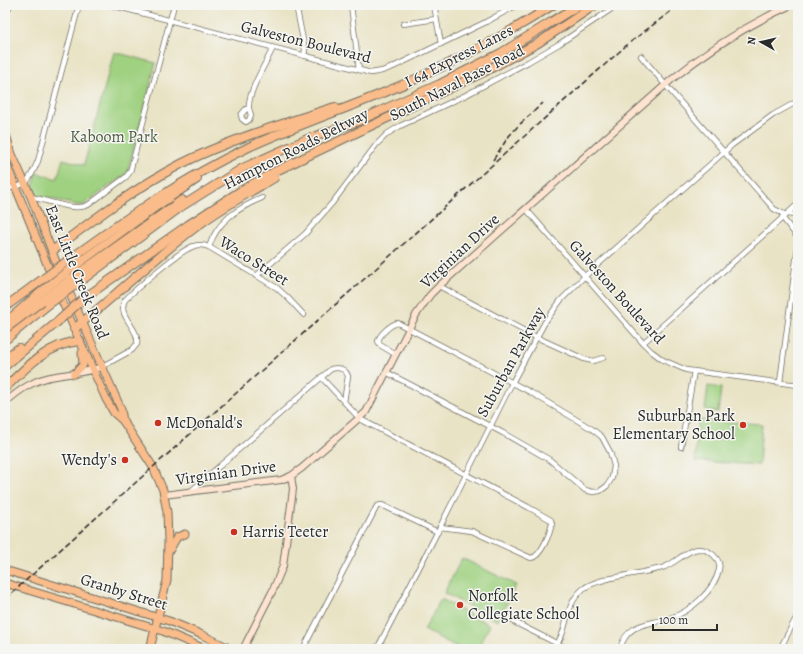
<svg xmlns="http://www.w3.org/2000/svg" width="803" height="654" viewBox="0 0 803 654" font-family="Alegreya,serif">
<rect width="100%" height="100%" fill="#f6f6f2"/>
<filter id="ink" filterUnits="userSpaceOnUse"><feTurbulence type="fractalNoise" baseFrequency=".025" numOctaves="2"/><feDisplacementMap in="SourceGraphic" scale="8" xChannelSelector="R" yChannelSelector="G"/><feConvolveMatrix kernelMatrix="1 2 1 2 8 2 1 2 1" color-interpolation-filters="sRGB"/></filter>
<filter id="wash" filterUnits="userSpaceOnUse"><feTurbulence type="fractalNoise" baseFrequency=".012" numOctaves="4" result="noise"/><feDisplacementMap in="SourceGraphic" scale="16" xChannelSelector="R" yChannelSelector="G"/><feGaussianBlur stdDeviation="0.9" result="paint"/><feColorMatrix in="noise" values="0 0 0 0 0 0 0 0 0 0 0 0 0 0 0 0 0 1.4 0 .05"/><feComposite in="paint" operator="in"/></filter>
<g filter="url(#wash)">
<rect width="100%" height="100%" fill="#e9e3c5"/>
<g fill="#9fd180" stroke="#657e56">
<polygon points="114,52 156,63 127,173 83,205 76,205 37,195 33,186 37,173 57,179 63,159 84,165"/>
<polygon points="708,386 721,388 718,412 705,410"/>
<polygon points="698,420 762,424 759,465 695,461"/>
<polygon points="462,558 516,585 498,621 444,593"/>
<polygon points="441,599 490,625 477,649 461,649 424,630"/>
</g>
</g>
<g filter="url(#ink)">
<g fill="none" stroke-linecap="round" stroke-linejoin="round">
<g stroke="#6e6b61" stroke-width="6">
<g id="street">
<polyline points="111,5 371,73 382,71 393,67 484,23 517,5"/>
<polyline points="296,5 305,50 304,56"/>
<polyline points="351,5 359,70"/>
<polyline points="434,5 441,44"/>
<polyline points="435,9 442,5"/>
<polyline points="403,24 436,19"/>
<polyline points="641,56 668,88 774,209 784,214 798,215"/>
<polygon points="246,109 249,109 251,115 249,120 246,122 242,119 241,115"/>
<path d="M 249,109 C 247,93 266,63 273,48"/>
<path d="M 5,188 C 27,188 30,179 38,161 L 79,5"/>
<path d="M 31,197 C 47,200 74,212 88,205 L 126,177 L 130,172 L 174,5"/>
<polyline points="526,209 643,343 651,351 663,360 686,370 798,385"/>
<polyline points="782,217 798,238"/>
<path d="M 209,247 C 217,221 238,208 262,198"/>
<polyline points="256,276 305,234 333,202 376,145 387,134 400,126 466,95 528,62 559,44 613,8 623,5"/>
<polyline points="439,286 536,337 584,359 593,361 603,358"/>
<polyline points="643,343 798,204"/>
<path d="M 101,367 L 132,350 L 137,344 C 140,328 116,316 125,300 C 137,288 180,250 194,246 C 199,244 204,245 209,247 L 277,288 L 288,298 L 304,315"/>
<path d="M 386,372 L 503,433 L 550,460 L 585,490 L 593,492 L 600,491 L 607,486 L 612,478 L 614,466 L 610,452 L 602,437 L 592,429 L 530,392 L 398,323 C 391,324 380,334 378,341 L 380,345 L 395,354"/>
<path d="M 321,377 L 360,419 L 528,507 L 551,520 L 552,524 C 550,533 541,557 531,558 L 472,531 L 440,527"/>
<polyline points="780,382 798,245"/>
<polyline points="681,447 694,371"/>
<path d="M 191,491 L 331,369 C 339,367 345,368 348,376 L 344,402"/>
<polyline points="514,622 568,649"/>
<polyline points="303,649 377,506 382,505 438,532"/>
<polyline points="377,649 440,527 512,383 545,322 561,300 585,276 732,145 773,115 798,101"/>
<path d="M 555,649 C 557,643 561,638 563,632 C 568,616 569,601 583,589 C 598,577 641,574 662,568 C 675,564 687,549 699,549 C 709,549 722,559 719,570 C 714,591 690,612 670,618 C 649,625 627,622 620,649"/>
<polyline points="780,649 798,614"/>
</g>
</g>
<g stroke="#6e6b61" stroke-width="8">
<g id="secondary">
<path d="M 5,403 C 20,389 35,379 56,376 C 72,373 86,373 101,367"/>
<path d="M 164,495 L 281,480 L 291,476 L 302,468 L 366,412 L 416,315 L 430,295 L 439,286 L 671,80 C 708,50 747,25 791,5"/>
<polyline points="243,649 273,590 283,566 293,489 291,476"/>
</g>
</g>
<g stroke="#6e6b61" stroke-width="9">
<g id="primary">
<polyline points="5,13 8,5"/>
<polyline points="5,132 12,154 31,197 60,272"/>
<polyline points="5,161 62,301 106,399 114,413 123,421 153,467 163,490 167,512 168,541 167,580 150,649"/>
<polyline points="66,285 121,409 123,421"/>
<polyline points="74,374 83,365 82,353"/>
<polyline points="169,551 177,537 185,534"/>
<polyline points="5,570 169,621 200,634 231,649"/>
<polyline points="5,583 163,631 205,649"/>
</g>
</g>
<g stroke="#6e6b61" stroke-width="10">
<g id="highway">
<path d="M 52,251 C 93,220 135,188 181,164 C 230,139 283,124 335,107"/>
<path d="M 70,259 C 128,217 183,178 249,147 C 290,128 334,113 376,96 C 438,71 497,41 553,5"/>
<polyline points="72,268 154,208 197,179"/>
<polyline points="75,276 182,200"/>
<polyline points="78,283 182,206 243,168 305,140 356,122 440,84 501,53 579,5"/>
<polyline points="83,299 188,225 242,190 276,171 484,72 538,43 595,5"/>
<path d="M 74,329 C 118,294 158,254 204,221 C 226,205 250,192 274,178"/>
<polyline points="5,340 49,304"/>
<polyline points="5,358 19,348"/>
<polyline points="5,366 55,324"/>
<path d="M 5,388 C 25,368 49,343 80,341"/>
</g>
</g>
<use href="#street" stroke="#fff" stroke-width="4.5"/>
<use href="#secondary" stroke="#fde4d0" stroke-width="6"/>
<use href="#primary" stroke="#f9bc8a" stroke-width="7"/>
<use href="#highway" stroke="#f9bc8a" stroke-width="8"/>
<g stroke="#2b2b2b" stroke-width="1.5" stroke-dasharray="6 3" stroke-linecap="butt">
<polyline points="493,160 509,136 519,125 543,103"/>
<polyline points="5,599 628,44 679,5"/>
</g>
<g stroke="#6e6b61" stroke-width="10" stroke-linecap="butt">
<g id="highway-bridge">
<polyline points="49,304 78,283"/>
<polyline points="5,307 70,259"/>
<polyline points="7,321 41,292 72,268"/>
<polyline points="55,324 83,299"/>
<polyline points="5,329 75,276"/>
</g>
</g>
<use href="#highway-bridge" stroke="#f9bc8a" stroke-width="8"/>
</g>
</g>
<g fill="#c8321e" stroke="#f6f6f2" stroke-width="1.5">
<circle cx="158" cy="423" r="4"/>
<circle cx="743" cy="425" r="4"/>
<circle cx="125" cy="460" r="4"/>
<circle cx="234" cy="532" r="4"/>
<circle cx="460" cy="605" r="4"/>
</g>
<g text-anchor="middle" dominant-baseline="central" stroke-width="3" stroke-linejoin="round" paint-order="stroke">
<g font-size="16" fill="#2b2b2b" stroke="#f6f6f2">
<text transform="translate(306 42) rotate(14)">Galveston Boulevard</text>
<text transform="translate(459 56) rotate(-27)">I 64 Express Lanes</text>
<text transform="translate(457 83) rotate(-27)">South Naval Base Road</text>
<text transform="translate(296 149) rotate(-27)">Hampton Roads Beltway</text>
<text transform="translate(460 251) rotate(-43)">Virginian Drive</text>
<text transform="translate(254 261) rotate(32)">Waco Street</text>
<text transform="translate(77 272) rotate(68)">East Little Creek Road</text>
<text transform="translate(617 292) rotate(48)">Galveston Boulevard</text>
<text transform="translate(511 362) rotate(-61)">Suburban Parkway</text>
<text transform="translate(226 473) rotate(-8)">Virginian Drive</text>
<text transform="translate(124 592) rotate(17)">Granby Street</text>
</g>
<g font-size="16" fill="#4e5d44" stroke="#f6f6f2">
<text x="114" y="137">Kaboom Park</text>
</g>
<g font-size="16" fill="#2b2b2b" stroke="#f6f6f2" text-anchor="start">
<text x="735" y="416" text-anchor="end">Suburban Park<tspan x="735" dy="18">Elementary School</tspan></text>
<text x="166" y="423">McDonald's</text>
<text x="117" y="460" text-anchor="end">Wendy's</text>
<text x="242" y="532">Harris Teeter</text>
<text x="468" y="596">Norfolk<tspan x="468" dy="18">Collegiate School</tspan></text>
</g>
</g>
<rect width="803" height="654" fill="none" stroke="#f6f6f2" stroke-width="20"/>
<g transform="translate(761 42) rotate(278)" stroke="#f6f6f2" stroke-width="3" paint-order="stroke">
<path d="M0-3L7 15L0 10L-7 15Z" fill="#2b2b2b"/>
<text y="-6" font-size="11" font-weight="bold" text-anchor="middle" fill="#2b2b2b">N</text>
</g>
<path d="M653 624v6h64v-6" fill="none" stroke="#2b2b2b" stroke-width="2"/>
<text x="659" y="624" font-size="12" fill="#2b2b2b" stroke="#f6f6f2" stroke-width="3" paint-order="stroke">100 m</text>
</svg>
